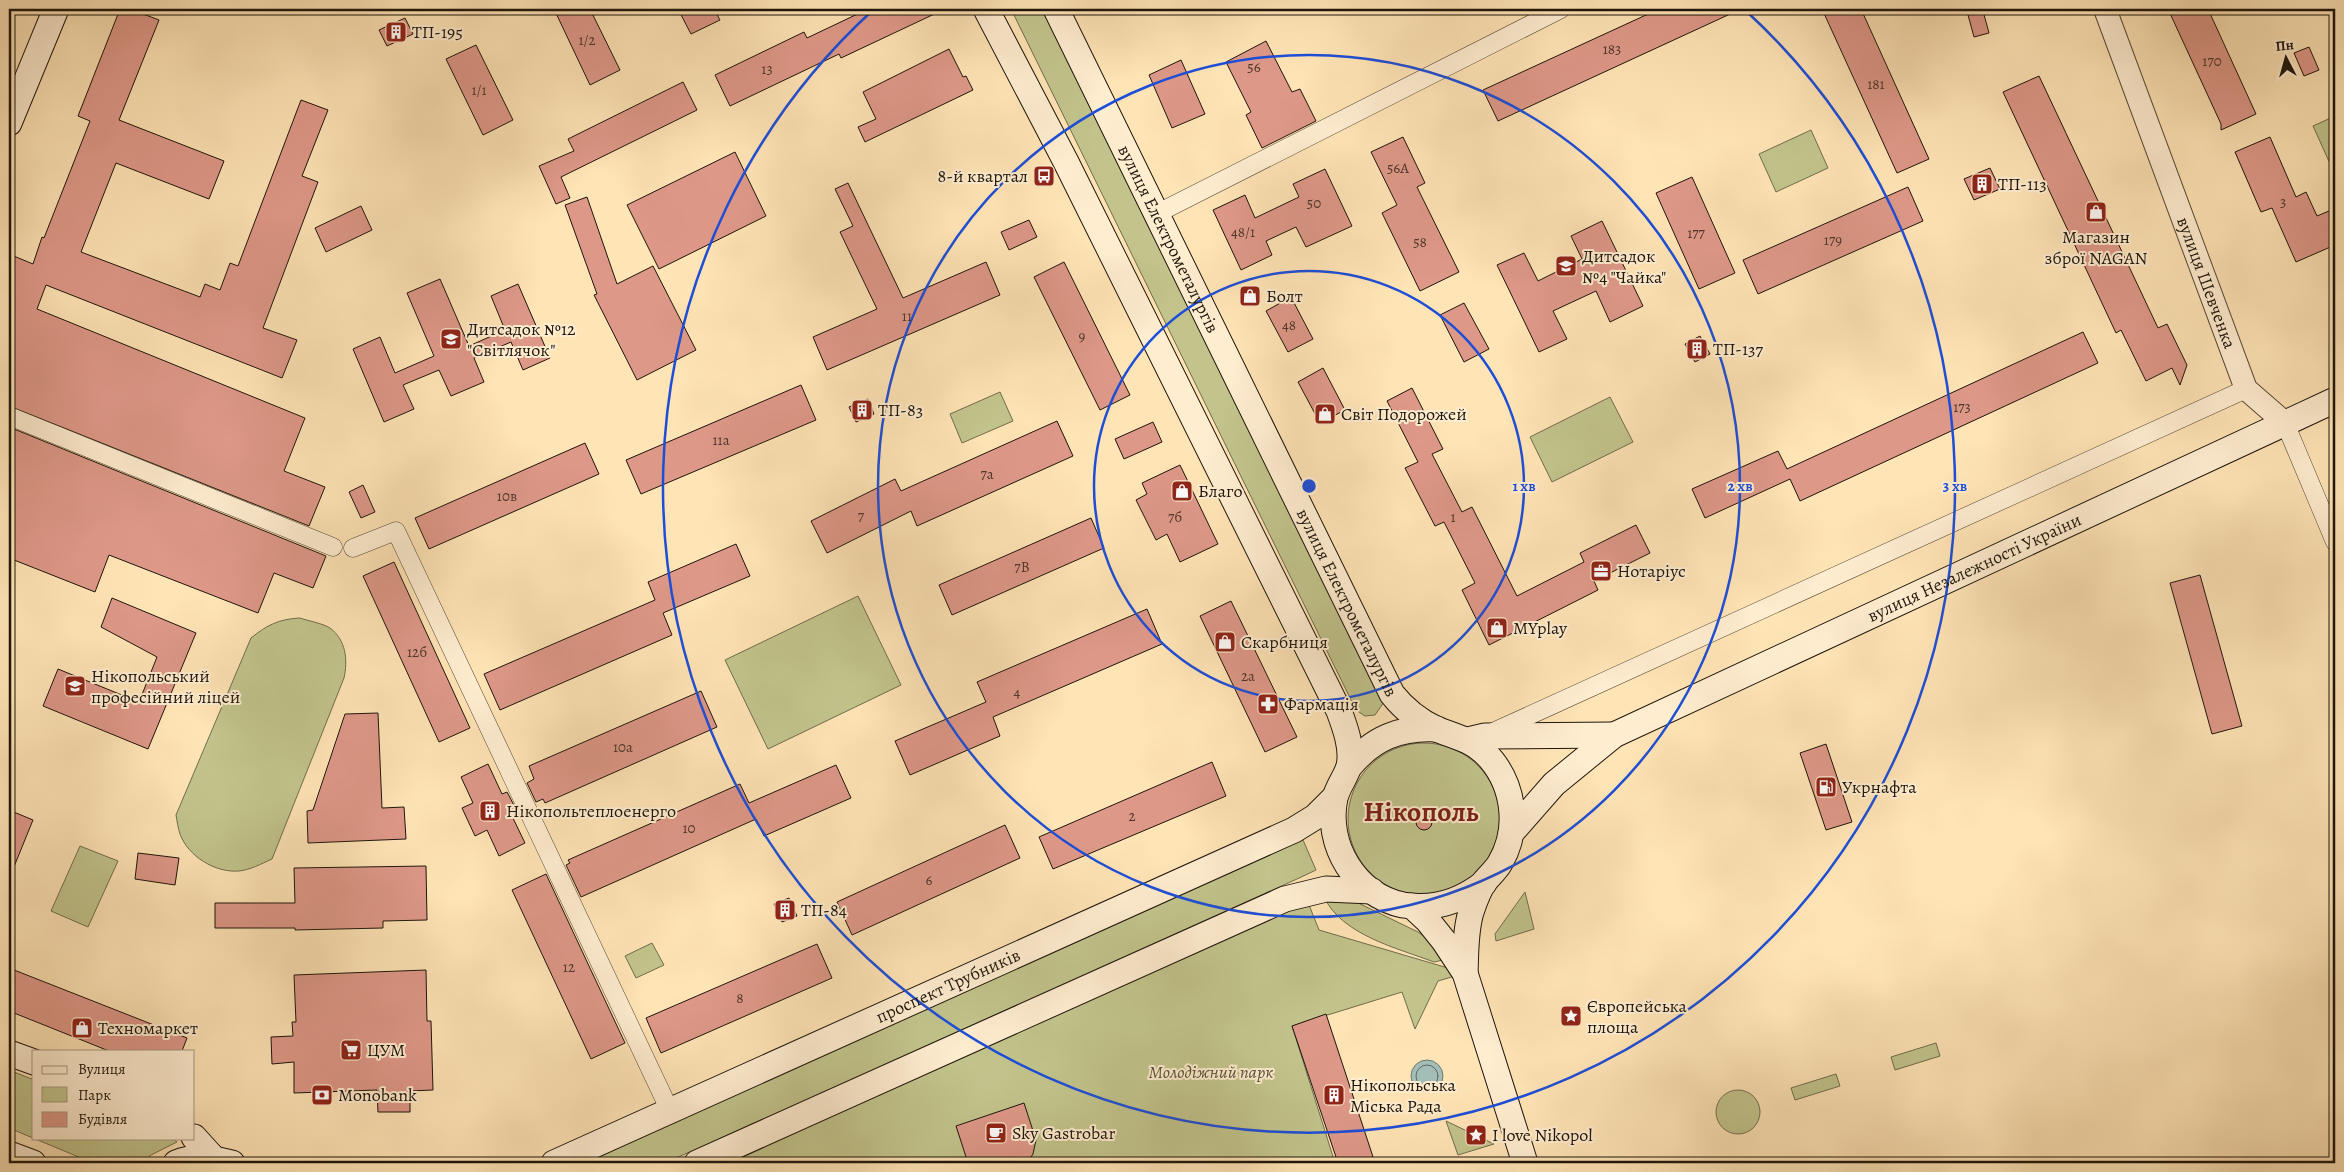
<svg xmlns="http://www.w3.org/2000/svg" width="2344" height="1172" viewBox="0 0 2344 1172" font-family="Alegreya,serif">
<rect width="100%" height="100%" fill="#ffe4b6"/>
<filter id="stains"><feTurbulence type="fractalNoise" baseFrequency=".004" numOctaves="4"/><feColorMatrix values="0 0 0 0 .2 0 0 0 0 .09 0 0 0 0 .02 0 0 0 .5 -.17"/></filter>
<radialGradient id="worn" r=".72"><stop offset=".6" stop-color="#630" stop-opacity="0"/><stop offset="1" stop-color="#630" stop-opacity=".3"/></radialGradient>
<g fill="#c2c48c" stroke="#706c4c">
<polygon points="1011,9 1045,9 1384,702 1375,715 1365,716 1356,710"/>
<polygon points="2335,116 2335,166 2332,168 2313,126"/>
<polygon points="1811,130 1828,168 1776,192 1759,154"/>
<polygon points="1000,392 1013,421 962,443 950,414"/>
<polygon points="1610,397 1633,442 1552,482 1530,437"/>
<polygon points="858,596 901,685 768,749 725,660"/>
<path d="M 300,618 C 308,621 322,623 330,628 C 346,640 348,660 344,678 L 272,859 C 261,864 250,870 239,871 C 215,873 188,856 180,834 C 178,828 177,821 176,815 L 251,638 C 267,625 279,619 300,618 Z"/>
<circle cx="1424" cy="819" r="76"/>
<polygon points="1300,833 1316,870 1297,879 665,1163 578,1163"/>
<polygon points="80,846 118,861 88,927 51,911"/>
<polygon points="1525,892 1534,929 1496,941 1495,934"/>
<path d="M 1324,897 L 1350,899 L 1418,932 L 1436,945 L 1443,960 L 1434,962 C 1397,948 1342,935 1324,897 Z"/>
<polygon points="1307,900 1319,930 1465,973 1438,981 1415,1029 1402,992 1292,1026 1335,1163 730,1163"/>
<polygon points="652,943 664,965 636,978 625,956"/>
<polygon points="1936,1043 1940,1056 1895,1070 1891,1057"/>
<polygon points="9,1070 34,1080 34,1138 172,1138 177,1142 151,1155 142,1163 93,1163 9,1128"/>
<polygon points="1836,1074 1840,1086 1795,1100 1791,1088"/>
<circle cx="1738" cy="1112" r="22"/>
<polygon points="1446,1121 1494,1144 1458,1155"/>
</g>
<circle fill="#a3bdb7" stroke="#6d7a72" cx="1427" cy="1076" r="16"/>
<g fill="none" stroke-linecap="round" stroke-linejoin="round">
<circle stroke="#606961" stroke-width="1" cx="1427" cy="1076" r="11"/>
</g>
<g fill="#de9888" stroke="#1d150b">
<polygon points="120,9 130,9 159,20 119,120 224,161 209,199 116,163 81,252 200,297 205,284 220,290 230,263 238,266 301,100 328,110 302,176 318,182 263,328 297,340 282,378 46,285 37,309 305,418 284,471 325,487 309,526 9,406 9,254 33,264 42,237 44,238 90,121 78,116"/>
<polygon points="554,9 590,9 620,70 590,85"/>
<polygon points="678,9 714,9 720,20 691,34"/>
<polygon points="868,9 945,9 841,58 839,54 730,106 715,75 804,32 807,38"/>
<polygon points="1659,9 1741,9 1498,121 1483,90"/>
<polygon points="1822,9 1861,9 1929,159 1897,173"/>
<polygon points="2168,9 2208,9 2256,114 2221,130 2221,124"/>
<polygon points="1983,11 1989,33 1974,37 1968,15"/>
<polygon points="405,18 413,34 387,46 379,30"/>
<polygon points="1266,41 1292,92 1300,89 1316,121 1262,148 1246,115 1251,112 1226,62"/>
<polygon points="476,45 513,120 483,135 446,59"/>
<polygon points="2309,47 2319,70 2304,76 2294,53"/>
<polygon points="949,49 963,77 966,76 973,90 865,142 858,127 876,119 863,92"/>
<polygon points="1181,60 1205,114 1172,128 1149,75"/>
<polygon points="2039,76 2158,328 2167,324 2187,365 2180,385 2172,368 2146,381 2121,330 2116,333 2003,92"/>
<polygon points="683,82 697,110 561,177 570,198 556,204 539,166 574,151 568,139"/>
<polygon points="1403,137 1425,183 1417,187 1459,272 1420,291 1382,213 1397,205 1371,152"/>
<polygon points="2270,137 2296,197 2306,192 2317,216 2329,211 2335,225 2335,245 2296,262 2272,208 2261,212 2235,152"/>
<polygon points="735,152 766,216 659,269 627,205"/>
<polygon points="1990,168 2000,189 1974,200 1964,179"/>
<polygon points="1325,169 1352,226 1306,247 1296,227 1266,241 1272,255 1241,270 1213,210 1245,195 1255,218 1299,197 1293,184"/>
<polygon points="1692,177 1735,273 1699,289 1656,193"/>
<polygon points="848,183 903,298 986,262 1000,295 827,370 813,337 877,309 840,232 853,226 835,189"/>
<polygon points="1908,187 1923,221 1758,294 1743,260"/>
<polygon points="587,197 617,284 653,266 696,350 637,380 594,295 597,294 565,205"/>
<polygon points="361,206 372,230 326,252 315,228"/>
<polygon points="1029,220 1037,237 1009,250 1001,232"/>
<polygon points="1602,221 1643,306 1610,322 1596,291 1553,311 1567,339 1539,352 1497,265 1524,253 1538,281 1582,259 1571,236"/>
<polygon points="1064,262 1130,395 1100,410 1034,277"/>
<polygon points="440,279 469,346 505,330 491,296 518,284 550,358 523,370 511,342 474,358 484,382 451,396 439,370 403,385 414,409 384,422 353,349 380,337 395,373 434,356 407,293"/>
<polygon points="1291,297 1313,339 1288,352 1266,311"/>
<polygon points="1464,303 1489,349 1464,362 1440,315"/>
<polygon points="2083,332 2098,363 1800,501 1790,479 1705,518 1692,489 1778,451 1787,469"/>
<polygon points="1700,336 1710,354 1695,362 1685,344"/>
<polygon points="1323,368 1345,410 1320,423 1298,382"/>
<polygon points="801,385 816,420 641,494 626,460"/>
<polygon points="1412,388 1443,449 1432,454 1462,512 1472,507 1517,596 1584,562 1580,553 1636,525 1650,553 1594,581 1598,590 1489,645 1462,590 1475,583 1444,522 1435,526 1405,468 1418,462 1387,401"/>
<polygon points="868,399 874,414 856,422 849,407"/>
<polygon points="1057,421 1073,456 917,526 911,511 827,553 811,521 895,479 901,491"/>
<polygon points="1153,422 1162,442 1124,459 1115,439"/>
<polygon points="9,427 326,556 313,588 274,573 258,613 109,555 95,592 9,558"/>
<polygon points="585,443 599,474 429,549 415,518"/>
<polygon points="1180,465 1218,544 1180,562 1167,534 1156,540 1136,500 1147,494 1142,483"/>
<polygon points="363,485 375,512 361,518 349,492"/>
<polygon points="1091,518 1104,548 952,615 939,585"/>
<polygon points="736,544 750,576 663,613 672,635 500,710 484,674 655,600 648,582"/>
<polygon points="394,562 470,728 439,742 363,576"/>
<polygon points="2200,575 2242,726 2212,734 2170,583"/>
<polygon points="112,598 196,633 148,749 43,706 58,669 139,702 157,657 101,627"/>
<polygon points="1231,601 1297,737 1265,752 1200,616"/>
<polygon points="1147,609 1162,644 993,717 1000,736 910,775 895,741 986,702 977,682"/>
<polygon points="701,691 717,727 545,803 543,799 536,802 527,783 534,779 529,766"/>
<polygon points="378,713 382,808 404,807 406,839 308,843 307,811 313,810 345,714"/>
<polygon points="1826,744 1852,822 1826,830 1800,753"/>
<polygon points="1212,762 1226,796 1053,869 1039,837"/>
<polygon points="488,764 502,794 507,792 517,811 511,814 525,843 499,856 487,830 475,836 462,808 473,803 461,777"/>
<polygon points="836,765 851,798 764,836 756,819 581,897 566,865 570,863 568,860 740,784 749,803"/>
<polygon points="9,810 33,820 9,879"/>
<circle cx="1424" cy="822" r="8"/>
<polygon points="1005,825 1020,858 852,935 837,902"/>
<polygon points="138,853 179,858 175,885 135,879"/>
<polygon points="426,866 427,920 383,921 383,928 295,930 295,928 215,928 215,903 295,903 294,868"/>
<polygon points="546,874 625,1043 591,1059 512,890"/>
<polygon points="789,898 797,916 782,922 774,904"/>
<polygon points="817,944 832,978 661,1053 646,1018"/>
<polygon points="9,968 187,1038 182,1051 109,1051 9,1011"/>
<polygon points="426,970 427,1021 431,1021 433,1090 410,1091 410,1112 378,1112 377,1090 294,1093 294,1062 272,1064 271,1037 293,1036 292,1022 296,1022 294,975"/>
<polygon points="1326,1014 1375,1163 1338,1163 1292,1026"/>
<polygon points="1024,1103 1036,1140 1033,1154 1027,1163 968,1163 956,1126"/>
</g>
<g fill="none" stroke-linecap="round" stroke-linejoin="round">
<g stroke="#564936" stroke-width="19">
<g id="minor">
<polyline points="1156,214 1561,9"/>
<polyline points="9,416 333,547"/>
<polyline points="2285,423 2335,542"/>
<polyline points="353,548 396,531 670,1111"/>
<polyline points="1491,733 2246,389"/>
</g>
</g>
<g stroke="#564936" stroke-width="24">
<g id="tertiary">
<path id="s1" d="M 2105,9 L 2246,389 L 2285,423"/>
</g>
</g>
<g stroke="#1d150b" stroke-width="27">
<g id="secondary">
<path d="M 986,9 L 1066,162 L 1339,711 C 1345,727 1353,749 1349,766 C 1346,777 1338,786 1335,798 C 1325,844 1355,895 1403,905 C 1433,910 1460,902 1484,883"/>
<path id="s2" d="M 1056,9 L 1392,694 C 1404,709 1419,721 1436,729 C 1453,736 1470,739 1484,752 C 1514,781 1521,827 1500,863 C 1496,870 1490,875 1485,881 C 1479,889 1474,903 1471,912 C 1465,932 1466,953 1465,973"/>
<polyline points="9,123 56,9"/>
<polyline points="1468,740 1485,736 1614,735"/>
<path d="M 1349,767 C 1373,738 1400,727 1437,729"/>
<path id="s3" d="M 1511,833 L 1554,784 L 1614,735 L 2335,400"/>
<polyline points="1412,906 1428,921 1444,941 1465,973 1525,1163"/>
<polyline points="9,1053 34,1062"/>
<polyline points="194,1137 213,1158"/>
<polyline points="9,1154 33,1163"/>
<path d="M 176,1163 C 195,1155 213,1158 232,1163"/>
<path id="s4" d="M 554,1163 L 1294,830 L 1315,817 L 1335,797"/>
<polyline points="697,1163 1285,899 1326,889 1372,891"/>
</g>
</g>
<use href="#minor" stroke="#ffedd0" stroke-width="18"/>
<use href="#tertiary" stroke="#ffedd0" stroke-width="22"/>
<use href="#secondary" stroke="#ffedd0" stroke-width="25"/>
</g>
<g fill="none" stroke="#1d4ed8" stroke-width="2.5">
<circle cx="1309" cy="486" r="215"/>
<circle cx="1309" cy="486" r="431"/>
<path d="M1745 10A646 646 0 1 1 873 10"/>
</g>
<defs>
<g id="building-square" transform="scale(1.125)"><rect x="-9" y="-9" width="18" height="18" rx="4" fill="#8f2418" stroke="#ffedd0"/><path d="M-4-6H4V6H1V3H-1V6H-4ZM-2.5-4.3h1.7v1.8h-1.7ZM.8-4.3h1.7v1.8H.8ZM-2.5-1h1.7V.8h-1.7ZM.8-1h1.7V.8H.8Z" fill="#fff"/></g>
<g id="bus-square" transform="scale(1.125)"><rect x="-9" y="-9" width="18" height="18" rx="4" fill="#8f2418" stroke="#ffedd0"/><path d="M-5-6H5V4H4V6H2V4H-2V6H-4V4H-5ZM-3.5-4V0h7V-4ZM-3.5 1.2v1.5H-2V1.2ZM2 1.2v1.5H3.5V1.2Z" fill="#fff"/></g>
<g id="shop-square" transform="scale(1.125)"><rect x="-9" y="-9" width="18" height="18" rx="4" fill="#8f2418" stroke="#ffedd0"/><path d="M-5-2.5h2.3a2.7 3.5 0 0 1 5.4 0H5L5.5 6h-11ZM-1.5-2.5h3a1.5 2.3 0 0 0-3 0Z" fill="#fff"/></g>
<g id="school-square" transform="scale(1.125)"><rect x="-9" y="-9" width="18" height="18" rx="4" fill="#8f2418" stroke="#ffedd0"/><path d="M0-5L7-2L0 1L-7-2ZM-4 1L0 2.5L4 1V4Q0 6-4 4Z" fill="#fff"/></g>
<g id="office-square" transform="scale(1.125)"><rect x="-9" y="-9" width="18" height="18" rx="4" fill="#8f2418" stroke="#ffedd0"/><path d="M-6-3h4V-5.5h4V-3h4V5H-6ZM-1-4.5V-3h2v-1.5ZM-6 0V1H6V0Z" fill="#fff"/></g>
<g id="university-square" transform="scale(1.125)"><rect x="-9" y="-9" width="18" height="18" rx="4" fill="#8f2418" stroke="#ffedd0"/><path d="M0-5L7-2L0 1L-7-2ZM-4 1L0 2.5L4 1V4Q0 6-4 4Z" fill="#fff"/></g>
<g id="pharmacy-square" transform="scale(1.125)"><rect x="-9" y="-9" width="18" height="18" rx="4" fill="#8f2418" stroke="#ffedd0"/><path d="M-2-6h4v4h4v4h-4v4h-4v-4h-4v-4h4Z" fill="#fff"/></g>
<g id="fuel-square" transform="scale(1.125)"><rect x="-9" y="-9" width="18" height="18" rx="4" fill="#8f2418" stroke="#ffedd0"/><path d="M-5.5-6h7V0h2V4h1.3V-2.5L3-4.5l.8-.8L6-3V5H2.5V1h-1V6h-7ZM-4.2-4.7v3.2H.2V-4.7Z" fill="#fff"/></g>
<g id="sight-square" transform="scale(1.125)"><rect x="-9" y="-9" width="18" height="18" rx="4" fill="#8f2418" stroke="#ffedd0"/><path d="M0-6L1.8-2.2L6-1.7L2.9 1.2L3.7 5.4L0 3.3L-3.7 5.4L-2.9 1.2L-6-1.7L-1.8-2.2Z" fill="#fff"/></g>
<g id="supermarket-square" transform="scale(1.125)"><rect x="-9" y="-9" width="18" height="18" rx="4" fill="#8f2418" stroke="#ffedd0"/><path d="M-6-5.5h2.5l.6 2H6L4.5 2H-2.5L-4.4-4H-6ZM-1.5 3.2a1.3 1.3 0 1 0 .1 0ZM3 3.2a1.3 1.3 0 1 0 .1 0Z" fill="#fff"/></g>
<g id="bank-square" transform="scale(1.125)"><rect x="-9" y="-9" width="18" height="18" rx="4" fill="#8f2418" stroke="#ffedd0"/><path d="M-6-4H6V4H-6ZM0-2.3a2.3 2.3 0 1 0 0 4.6a2.3 2.3 0 1 0 0-4.6Z" fill="#fff"/></g>
<g id="cafe-square" transform="scale(1.125)"><rect x="-9" y="-9" width="18" height="18" rx="4" fill="#8f2418" stroke="#ffedd0"/><path d="M-5.5-4.5H6V0H3Q3 3.5 0 3.5H-2.5Q-5.5 3.5-5.5 0ZM3-3.2v2h1.7v-2ZM-6 4.5H4V6H-6Z" fill="#fff"/></g>
</defs>
<g fill-rule="evenodd">
<use href="#building-square" x="396" y="32"/>
<use href="#bus-square" x="1044" y="176"/>
<use href="#building-square" x="1982" y="184"/>
<use href="#shop-square" x="2096" y="212"/>
<use href="#school-square" x="1566" y="266"/>
<use href="#shop-square" x="1250" y="296"/>
<use href="#school-square" x="451" y="339"/>
<use href="#building-square" x="1697" y="349"/>
<use href="#building-square" x="862" y="410"/>
<use href="#shop-square" x="1325" y="414"/>
<use href="#shop-square" x="1182" y="491"/>
<use href="#office-square" x="1601" y="571"/>
<use href="#shop-square" x="1497" y="628"/>
<use href="#shop-square" x="1225" y="642"/>
<use href="#university-square" x="75" y="686"/>
<use href="#pharmacy-square" x="1268" y="704"/>
<use href="#fuel-square" x="1826" y="787"/>
<use href="#building-square" x="490" y="811"/>
<use href="#building-square" x="785" y="910"/>
<use href="#sight-square" x="1571" y="1016"/>
<use href="#shop-square" x="82" y="1028"/>
<use href="#supermarket-square" x="351" y="1050"/>
<use href="#bank-square" x="322" y="1095"/>
<use href="#building-square" x="1334" y="1095"/>
<use href="#cafe-square" x="996" y="1133"/>
<use href="#sight-square" x="1476" y="1135"/>
</g>
<g text-anchor="middle" dominant-baseline="central" stroke-width="4" stroke-linejoin="round" paint-order="stroke">
<g font-size="15" fill="#4d362a">
<text x="587" y="40">1/2</text>
<text x="1612" y="49">183</text>
<text x="2212" y="61">170</text>
<text x="1254" y="67">56</text>
<text x="767" y="69">13</text>
<text x="1876" y="84">181</text>
<text x="479" y="90">1/1</text>
<text x="1398" y="168">56А</text>
<text x="2283" y="202">3</text>
<text x="1314" y="203">50</text>
<text x="1243" y="232">48/1</text>
<text x="1696" y="233">177</text>
<text x="1833" y="240">179</text>
<text x="1420" y="242">58</text>
<text x="907" y="316">11</text>
<text x="1289" y="325">48</text>
<text x="1082" y="336">9</text>
<text x="1962" y="407">173</text>
<text x="721" y="440">11а</text>
<text x="987" y="474">7а</text>
<text x="507" y="496">10в</text>
<text x="861" y="516">7</text>
<text x="1175" y="517">7б</text>
<text x="1453" y="517">1</text>
<text x="1022" y="567">7В</text>
<text x="417" y="652">12б</text>
<text x="1248" y="676">2а</text>
<text x="1017" y="692">4</text>
<text x="623" y="747">10а</text>
<text x="1132" y="816">2</text>
<text x="689" y="828">10</text>
<text x="929" y="880">6</text>
<text x="569" y="967">12</text>
<text x="740" y="998">8</text>
</g>
<g font-size="18" fill="#1d150b" stroke="#ffedd0" text-anchor="start">
<text x="412" y="32">ТП-195</text>
<text x="1028" y="176" text-anchor="end">8-й квартал</text>
<text x="1998" y="184">ТП-113</text>
<text x="2096" y="237" text-anchor="middle">Магазин<tspan x="2096" dy="21">зброї NAGAN</tspan></text>
<text x="1582" y="256">Дитсадок<tspan x="1582" dy="21">№4 "Чайка"</tspan></text>
<text x="1266" y="296">Болт</text>
<text x="467" y="329">Дитсадок №12<tspan x="467" dy="21">"Світлячок"</tspan></text>
<text x="1713" y="349">ТП-137</text>
<text x="878" y="410">ТП-83</text>
<text x="1341" y="414">Світ Подорожей</text>
<text x="1198" y="491">Благо</text>
<text x="1617" y="571">Нотаріус</text>
<text x="1513" y="628">MYplay</text>
<text x="1241" y="642">Скарбниця</text>
<text x="91" y="676">Нікопольський<tspan x="91" dy="21">професійний ліцей</tspan></text>
<text x="1284" y="704">Фармація</text>
<text x="1842" y="787">Укрнафта</text>
<text x="506" y="811">Нікопольтеплоенерго</text>
<text x="801" y="910">ТП-84</text>
<text x="1587" y="1006">Європейська<tspan x="1587" dy="21">площа</tspan></text>
<text x="98" y="1028">Техномаркет</text>
<text x="367" y="1050">ЦУМ</text>
<text x="1350" y="1085">Нiкопольська<tspan x="1350" dy="21">Міська Рада</tspan></text>
<text x="338" y="1095">Monobank</text>
<text x="1012" y="1133">Sky Gastrobar</text>
<text x="1492" y="1135">I love Nikopol</text>
</g>
<g font-size="18" fill="#1d150b" stroke="#ffedd0">
<text stroke="none"><textPath href="#s2" startOffset="256">вулиця Електрометалургів</textPath></text>
<text stroke="none"><textPath href="#s1" startOffset="292">вулиця Шевченка</textPath></text>
<text stroke="none"><textPath href="#s3" startOffset="540">вулиця Незалежності України</textPath></text>
<text stroke="none"><textPath href="#s2" startOffset="661">вулиця Електрометалургів</textPath></text>
<text stroke="none"><textPath href="#s4" startOffset="432">проспект Трубників</textPath></text>
</g>
<g font-size="18" font-style="italic" fill="#575238" stroke="#ffedd0">
<text x="1211" y="1072">Молодіжний парк</text>
</g>
<g font-size="28" font-weight="bold" fill="#7a1f14" stroke="#ffedd0">
<text x="1421" y="812">Нікополь</text>
</g>
</g>
<circle cx="1309" cy="486" r="8" fill="#1d4ed8" stroke="#ffedd0" stroke-width="2.5"/>
<g font-size="15" text-anchor="middle" font-weight="bold" fill="#1d4ed8" stroke="#ffedd0" stroke-width="4" stroke-linejoin="round" paint-order="stroke">
<text x="1524" y="491">1 хв</text>
<text x="1740" y="491">2 хв</text>
<text x="1955" y="491">3 хв</text>
</g>
<rect width="2344" height="1172" fill="none" stroke="#ffe4b6" stroke-width="30"/>
<rect x="10" y="10" width="2324" height="1152" fill="none" stroke="#1d150b" stroke-width="2.5"/>
<rect x="15" y="15" width="2314" height="1142" fill="none" stroke="#1d150b"/>
<rect x="32" y="1050" width="162" height="90" fill="#ffedd0" stroke="#a59781"/>
<rect x="42" y="1066" width="25" height="8" fill="#ffedd0" stroke="#a59781"/>
<text x="78" y="1074" font-size="15" fill="#1d150b">Вулиця</text>
<rect x="42" y="1087" width="25" height="15" fill="#c2c48c" stroke="#a59781"/>
<text x="78" y="1100" font-size="15" fill="#1d150b">Парк</text>
<rect x="42" y="1112" width="25" height="15" fill="#de9888" stroke="#a59781"/>
<text x="78" y="1124" font-size="15" fill="#1d150b">Будівля</text>
<g transform="translate(2286 58) rotate(354)" stroke="#ffedd0" stroke-width="4" paint-order="stroke">
<path d="M0-4L9 19L0 12L-9 19Z" fill="#1d150b"/>
<text y="-8" font-size="14" font-weight="bold" text-anchor="middle" fill="#1d150b">Пн</text>
</g>
<rect width="100%" height="100%" filter="url(#stains)"/>
<rect width="100%" height="100%" fill="url(#worn)"/>
</svg>
